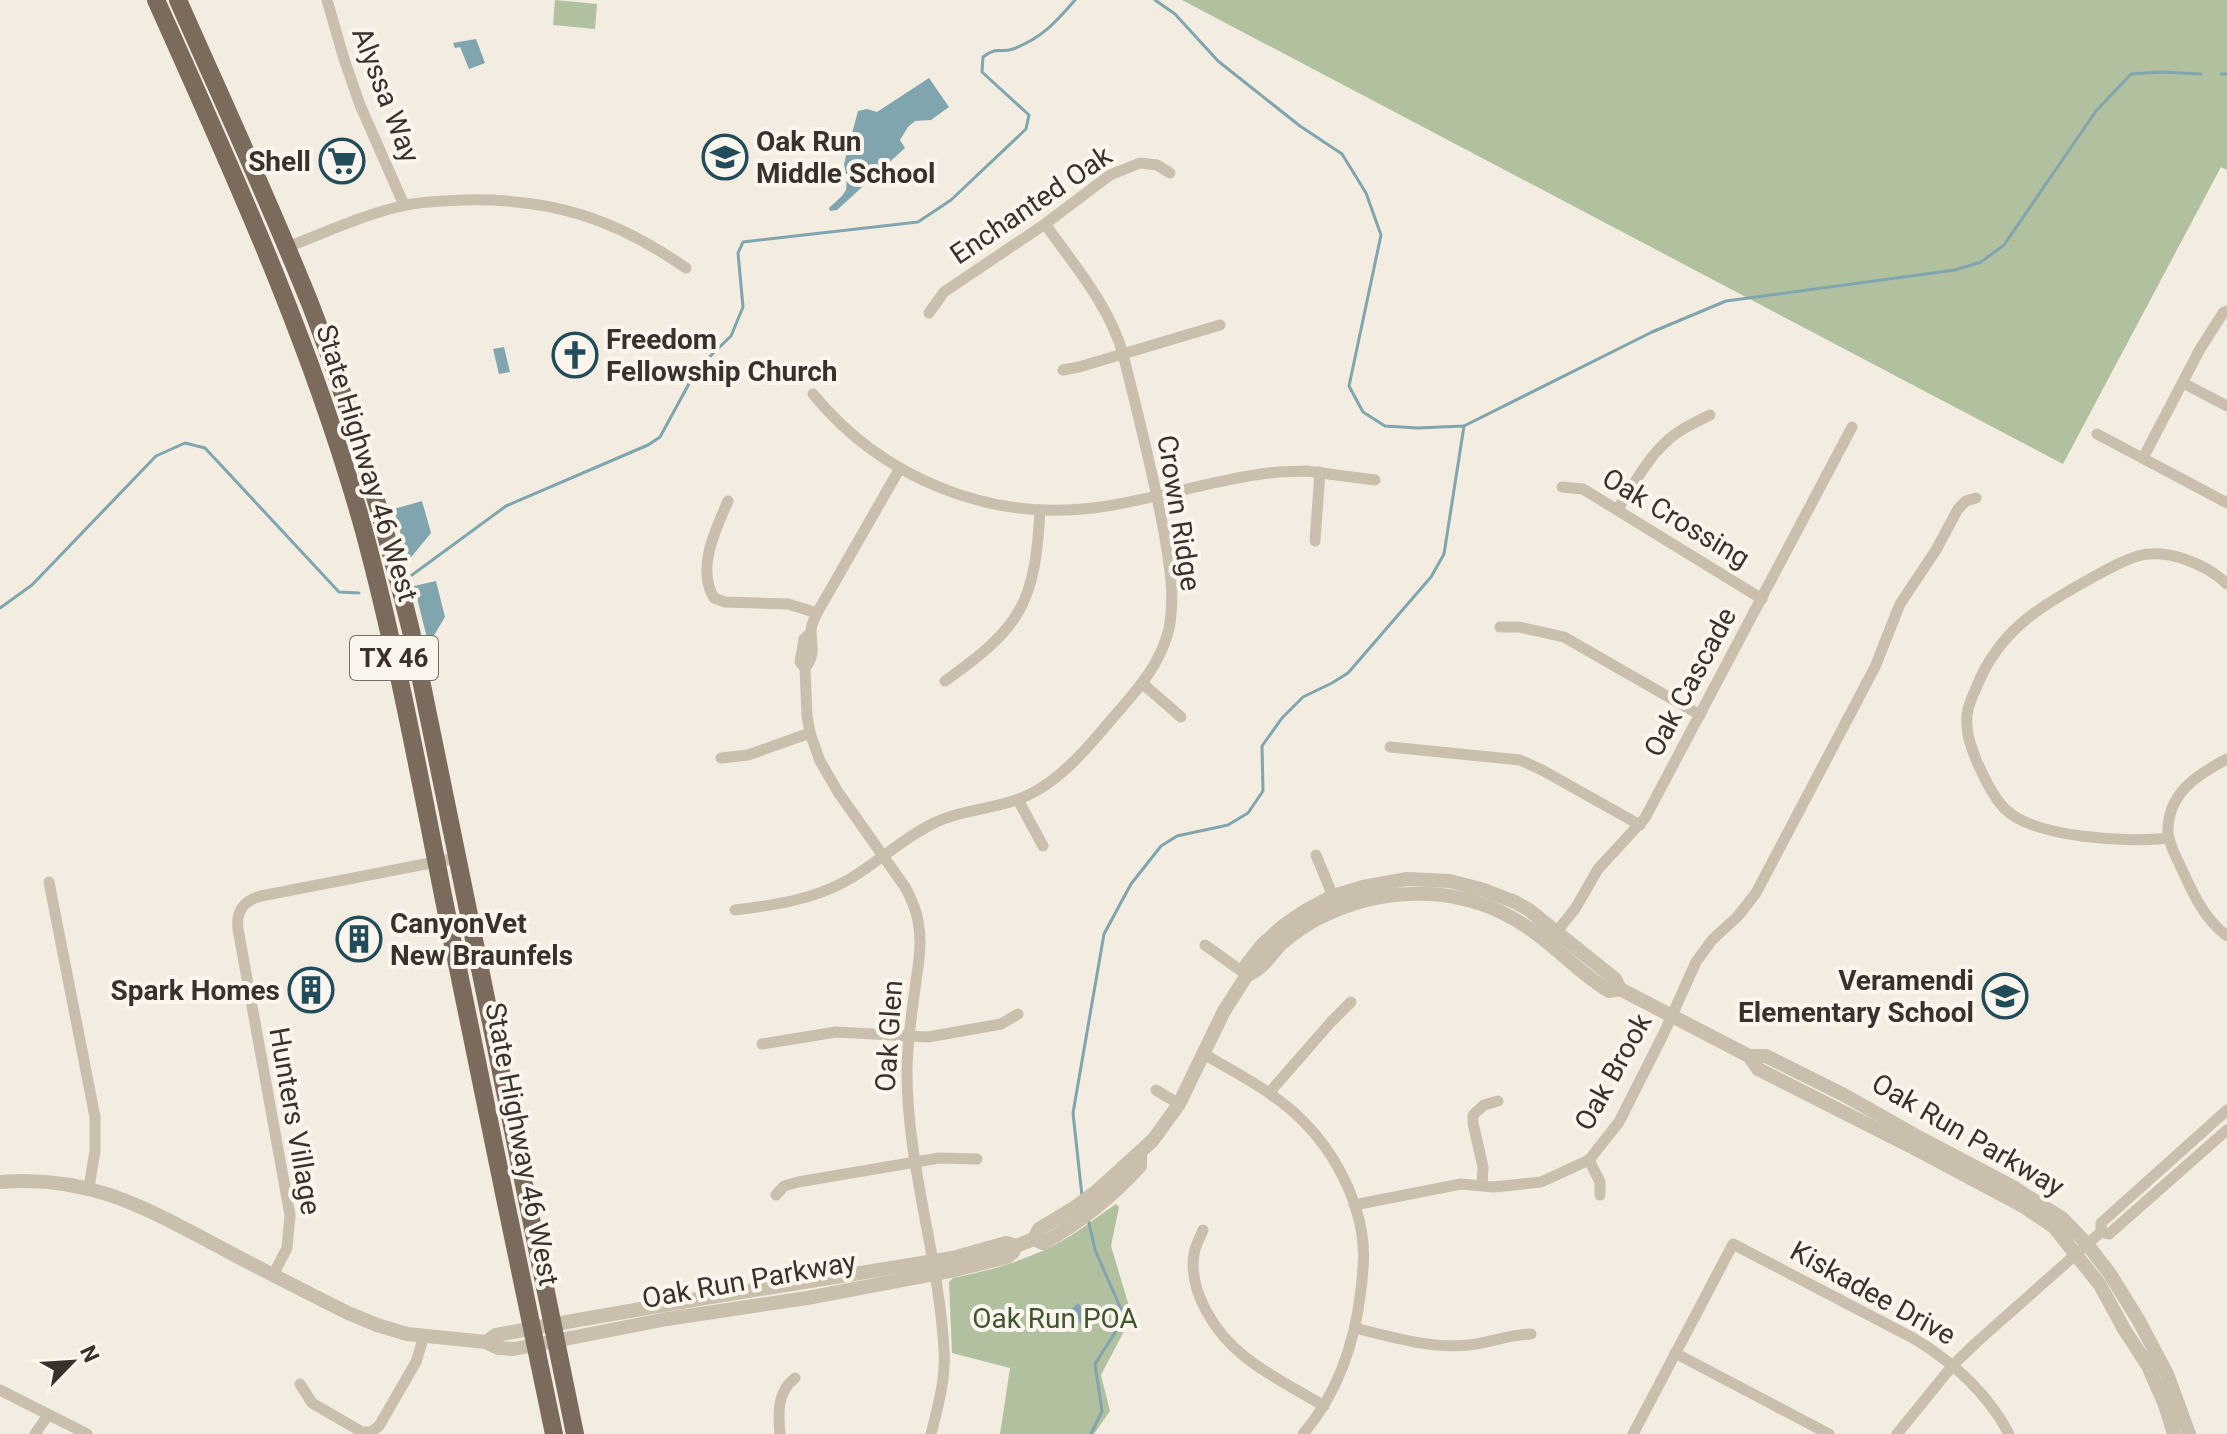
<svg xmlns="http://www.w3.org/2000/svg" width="2227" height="1434" viewBox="0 0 2227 1434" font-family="Roboto,sans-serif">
<rect width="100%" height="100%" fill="#f2ede0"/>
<g fill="#b1c1a0">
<polygon points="555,0 597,4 595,29 553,25"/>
<polygon points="1182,0 2227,0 2227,170 2221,167 2063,464"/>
<path d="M 1116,1204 L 1119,1207 L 1111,1246 L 1132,1316 L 1101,1375 L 1110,1411 L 1094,1434 L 1000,1434 L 1010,1368 L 952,1353 L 949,1282 L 953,1278 C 993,1270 1035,1258 1070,1236 C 1086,1226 1101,1214 1116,1204 Z"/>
</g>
<g fill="#80a5ae">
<polygon points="476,39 485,63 469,69 460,47 455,48 453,43"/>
<polygon points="929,78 949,107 931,120 915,121 908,127 900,140 905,148 837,210 830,211 829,208 842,196 846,190 847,178 844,164 858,111 867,109 877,112"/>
<polygon points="504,347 510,372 499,374 493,349"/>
<polygon points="422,501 431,533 408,561 394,509"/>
<polygon points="436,581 445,617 430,642 428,642 414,586"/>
<polygon points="1078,1303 1092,1320 1085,1329 1070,1310"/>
</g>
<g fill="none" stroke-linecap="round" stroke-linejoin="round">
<g stroke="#80a5ae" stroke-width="3">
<polyline points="1155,0 1175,14 1218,61 1300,126 1342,154 1366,193 1381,235 1349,386 1363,412 1385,426 1418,428 1464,426 1652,332 1726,301 1955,270 1981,262 2004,245 2096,111 2131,74 2160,72 2201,74"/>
<polyline points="2221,74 2227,74"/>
<path d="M 412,575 L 506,506 L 648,445 L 660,437 L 697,369 L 731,336 L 743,307 L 738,253 L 743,242 L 918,222 L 951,200 L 1026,129 L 1029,115 L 982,72 L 983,57 C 999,45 999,54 1013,49 C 1042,38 1056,22 1075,0"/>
<polyline points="0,608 32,585 156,456 185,443 205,448 339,592 359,593"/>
<polyline points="1082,1196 1073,1113 1104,934 1131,884 1161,846 1177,836 1228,825 1248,813 1263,791 1262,746 1282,718 1303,697 1332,683 1348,673 1431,577 1444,554 1464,426"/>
<polyline points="1088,1219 1095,1250 1121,1309 1121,1323 1095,1364 1102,1411 1091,1434"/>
</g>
<g stroke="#cabfac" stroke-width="11">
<polyline points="327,0 344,59 360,105 404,205"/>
<path d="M 287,247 C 325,233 362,215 402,206 C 421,201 443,201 463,200 C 551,198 614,218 686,268"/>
<polyline points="929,313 944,292 1045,224 1110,175 1140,163 1157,165 1170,173"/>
<polyline points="1063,370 1079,367 1220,325"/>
<polyline points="2183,383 2227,406"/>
<path d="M 813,394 C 881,477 987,521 1093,508 C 1156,500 1216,478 1278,472 L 1306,471 L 1375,480"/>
<polyline points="2097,434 2227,503"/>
<polyline points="2143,458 2200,349 2223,313 2227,311"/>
<polyline points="1562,487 1583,489 1762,599"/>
<path d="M 728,501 C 716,529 696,568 714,598 L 725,602 L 788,604 L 817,613"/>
<path d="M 1617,510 C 1632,488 1646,460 1666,442 C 1678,430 1694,423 1710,415"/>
<polyline points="1315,541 1320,472"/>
<polyline points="1500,627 1519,627 1564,637 1700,715"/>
<path d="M 811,633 L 804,639 L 800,662 L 805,668 L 807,716 L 810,733 L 820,761 L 838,792 L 905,887 C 911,898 916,909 918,921 C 922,941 919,962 916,981 C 912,1012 907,1042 907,1072 C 907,1166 939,1257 944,1350 C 946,1378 938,1407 931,1434"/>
<path d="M 805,668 C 815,656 812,648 811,634 C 810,627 814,619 817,613 L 900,468"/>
<path d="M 945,681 C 1021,627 1035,604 1040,510"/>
<polyline points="1143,684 1181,717"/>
<polyline points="1390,747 1520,760 1542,770 1640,825"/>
<polyline points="721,758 748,755 810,733"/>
<path d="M 2227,759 C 2196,775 2167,794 2168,833 C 2169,846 2179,862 2184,874 C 2195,898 2206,920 2227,936"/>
<polyline points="1018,800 1043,846"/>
<path d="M 2169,838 C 2130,843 2034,838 2005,809 C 1993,797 1984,777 1977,762 C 1970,745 1964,728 1968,709 C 1970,701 1974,693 1977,686 C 1999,631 2039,607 2088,580 C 2104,571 2121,561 2138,556 C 2167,548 2206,564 2227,584"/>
<polyline points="1316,855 1335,901"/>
<polyline points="49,882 95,1117 95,1151 89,1187"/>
<path d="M 735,910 C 774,905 812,900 846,881 C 876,864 902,839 932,824 C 965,807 1003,810 1036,791 C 1067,773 1089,746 1111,720 C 1135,692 1160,666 1169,629 C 1175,598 1170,568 1165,538 C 1154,476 1138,415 1123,354 C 1109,305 1074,265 1045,224"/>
<polyline points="1553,936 1575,909 1598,869 1645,818 1852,427"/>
<polyline points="1205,945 1247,975"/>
<polyline points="762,1044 836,1032 928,1037 1001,1024 1018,1014"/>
<path d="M 1204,1054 C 1239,1075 1276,1093 1304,1122 C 1333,1151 1356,1194 1362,1235 C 1365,1253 1363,1271 1361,1289 C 1355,1343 1339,1392 1303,1434"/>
<polyline points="1156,1090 1179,1104"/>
<polyline points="1269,1093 1331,1022 1351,1002"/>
<polyline points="1589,1160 1600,1182 1600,1195"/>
<polyline points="1482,1185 1483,1167 1473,1123 1473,1115 1484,1105 1498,1101"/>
<polyline points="776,1195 784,1186 798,1182 939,1158 977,1159"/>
<polyline points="1354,1205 1461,1184 1494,1187 1541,1182 1589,1160 1619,1122 1664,1033 1696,962 1712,940 1738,916 1756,893 1875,667 1900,604 1936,550 1958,509 1966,501 1976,498"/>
<path d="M 1203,1230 C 1200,1238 1195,1246 1194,1254 C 1188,1292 1216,1334 1244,1356 C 1268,1376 1298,1390 1324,1406"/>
<polyline points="2101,1232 2109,1234 2227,1130"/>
<path d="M 273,1275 L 287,1248 L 290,1215 L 238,929 C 236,911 243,901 261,896 L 456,858"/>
<path d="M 1355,1328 C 1392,1337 1430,1349 1469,1345 C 1490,1343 1510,1334 1531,1334"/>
<polyline points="1675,1353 1829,1434"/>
<polyline points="300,1384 312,1403 362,1432 371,1432 379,1426 416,1362 424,1336"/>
<polyline points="0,1390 87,1434"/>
<polyline points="35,1434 48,1415"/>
<path d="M 780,1434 C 778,1413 777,1392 795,1378"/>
<path d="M 1633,1434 L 1733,1244 L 1913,1338 C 1953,1362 1987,1392 2009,1434"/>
<polyline points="1897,1434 1953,1365 1978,1341 2101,1232 2101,1223 2227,1110"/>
</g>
<g stroke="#cabfac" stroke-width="14">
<path d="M 1247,975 C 1262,970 1270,955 1282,943 C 1293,934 1305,925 1317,919 C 1384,884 1464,884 1527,927 C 1556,946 1579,973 1609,991 L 1620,989 L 1749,1056 L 1758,1069 L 1914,1148 L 2023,1206 L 2054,1227 L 2100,1285 L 2124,1329 L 2148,1366 L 2165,1405 L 2174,1434"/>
<polyline points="1749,1056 1766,1056 1846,1096 1920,1138 2013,1187 2063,1219 2087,1244 2110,1274 2139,1321 2167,1374 2189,1434"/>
<path d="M 0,1182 C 92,1174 151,1211 229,1252 C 268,1273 308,1293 348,1313 L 377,1325 L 407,1334 L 486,1342 L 498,1348 L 514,1349 L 667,1319 L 807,1298 L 955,1270 L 1007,1257 L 1013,1252 L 1016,1246 L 1034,1239 L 1043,1243 C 1081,1222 1111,1198 1140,1166 L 1140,1154"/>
<polyline points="1034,1239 1039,1229 1074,1208 1098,1190 1153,1140 1179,1104 1224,1011 1247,975 1247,964 1262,945 1283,926 1305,911 1333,896 1363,887 1407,879 1450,881 1484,890 1515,902 1529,910 1615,979 1620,989"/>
<polyline points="486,1342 496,1335 572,1321 699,1299 953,1258 1006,1243 1016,1246"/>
</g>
<g stroke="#7a6b5d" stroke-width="18">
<path d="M 156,0 C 234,174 313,347 364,531 C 397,653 420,780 445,905 C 481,1081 517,1258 554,1434"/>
<path d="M 178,0 C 223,102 270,203 311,306 C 352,412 384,521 411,631 L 575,1434"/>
</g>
</g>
<defs>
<g id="school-ring" transform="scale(2.3)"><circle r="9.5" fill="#faf6ed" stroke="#224c59" stroke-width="1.5"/><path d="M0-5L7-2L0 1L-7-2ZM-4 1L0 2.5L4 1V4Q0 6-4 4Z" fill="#224c59"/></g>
<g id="supermarket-ring" transform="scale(2.3)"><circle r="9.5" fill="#faf6ed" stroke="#224c59" stroke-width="1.5"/><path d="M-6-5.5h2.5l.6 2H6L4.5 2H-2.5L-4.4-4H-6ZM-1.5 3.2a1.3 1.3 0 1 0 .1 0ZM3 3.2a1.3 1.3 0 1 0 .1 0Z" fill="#224c59"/></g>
<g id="church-ring" transform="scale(2.3)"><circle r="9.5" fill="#faf6ed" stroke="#224c59" stroke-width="1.5"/><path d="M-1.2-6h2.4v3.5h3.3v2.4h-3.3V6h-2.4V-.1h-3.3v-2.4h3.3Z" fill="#224c59"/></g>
<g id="building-ring" transform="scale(2.3)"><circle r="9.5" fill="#faf6ed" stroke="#224c59" stroke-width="1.5"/><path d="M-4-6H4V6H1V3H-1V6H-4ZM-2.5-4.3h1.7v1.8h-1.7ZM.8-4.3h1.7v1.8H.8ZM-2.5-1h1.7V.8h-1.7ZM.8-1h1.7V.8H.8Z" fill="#224c59"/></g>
</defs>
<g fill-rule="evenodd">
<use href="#school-ring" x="725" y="157"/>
<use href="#supermarket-ring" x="342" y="161"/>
<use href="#church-ring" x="575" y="355"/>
<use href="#building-ring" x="359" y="939"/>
<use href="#building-ring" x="311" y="990"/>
<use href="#school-ring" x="2005" y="996"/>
</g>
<g text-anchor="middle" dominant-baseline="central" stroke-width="8" stroke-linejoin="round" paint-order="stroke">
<rect fill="#faf6ed" stroke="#736d65" stroke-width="2" x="350" y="636" width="88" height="44" rx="6"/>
<g font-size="26" font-weight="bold" fill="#39322b">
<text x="394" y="658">TX 46</text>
</g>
<g font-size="28" fill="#39322b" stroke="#faf6ed">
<text transform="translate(386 95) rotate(69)">Alyssa Way</text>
<text transform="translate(1031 205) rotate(-34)">Enchanted Oak</text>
<text transform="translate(367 463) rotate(73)">State Highway 46 West</text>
<text transform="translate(1179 513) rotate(81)">Crown Ridge</text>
<text transform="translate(1676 518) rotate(31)">Oak Crossing</text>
<text transform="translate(1690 682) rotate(-62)">Oak Cascade</text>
<text transform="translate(889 1036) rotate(-86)">Oak Glen</text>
<text transform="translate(1613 1072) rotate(-61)">Oak Brook</text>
<text transform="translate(295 1121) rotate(80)">Hunters Village</text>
<text transform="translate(1968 1135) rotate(30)">Oak Run Parkway</text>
<text transform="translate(522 1144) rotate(79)">State Highway 46 West</text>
<text transform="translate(749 1280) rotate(-10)">Oak Run Parkway</text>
<text transform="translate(1873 1293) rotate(29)">Kiskadee Drive</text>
</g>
<g font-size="28" font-weight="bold" fill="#39322b" stroke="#faf6ed" text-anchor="start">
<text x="756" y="141">Oak Run<tspan x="756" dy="32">Middle School</tspan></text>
<text x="311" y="161" text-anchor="end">Shell</text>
<text x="606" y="339">Freedom<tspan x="606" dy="32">Fellowship Church</tspan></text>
<text x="390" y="923">CanyonVet<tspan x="390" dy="32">New Braunfels</tspan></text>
<text x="1974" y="980" text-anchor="end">Veramendi<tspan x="1974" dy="32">Elementary School</tspan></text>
<text x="280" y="990" text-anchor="end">Spark Homes</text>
</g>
<g font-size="28" fill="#41562f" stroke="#faf6ed">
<text x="1055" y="1318">Oak Run POA</text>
</g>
</g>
<g transform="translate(72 1362) rotate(65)" stroke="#faf6ed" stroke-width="6" paint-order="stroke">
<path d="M0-6L14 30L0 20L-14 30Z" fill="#39322b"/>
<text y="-12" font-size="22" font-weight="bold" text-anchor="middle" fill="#39322b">N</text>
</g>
</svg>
